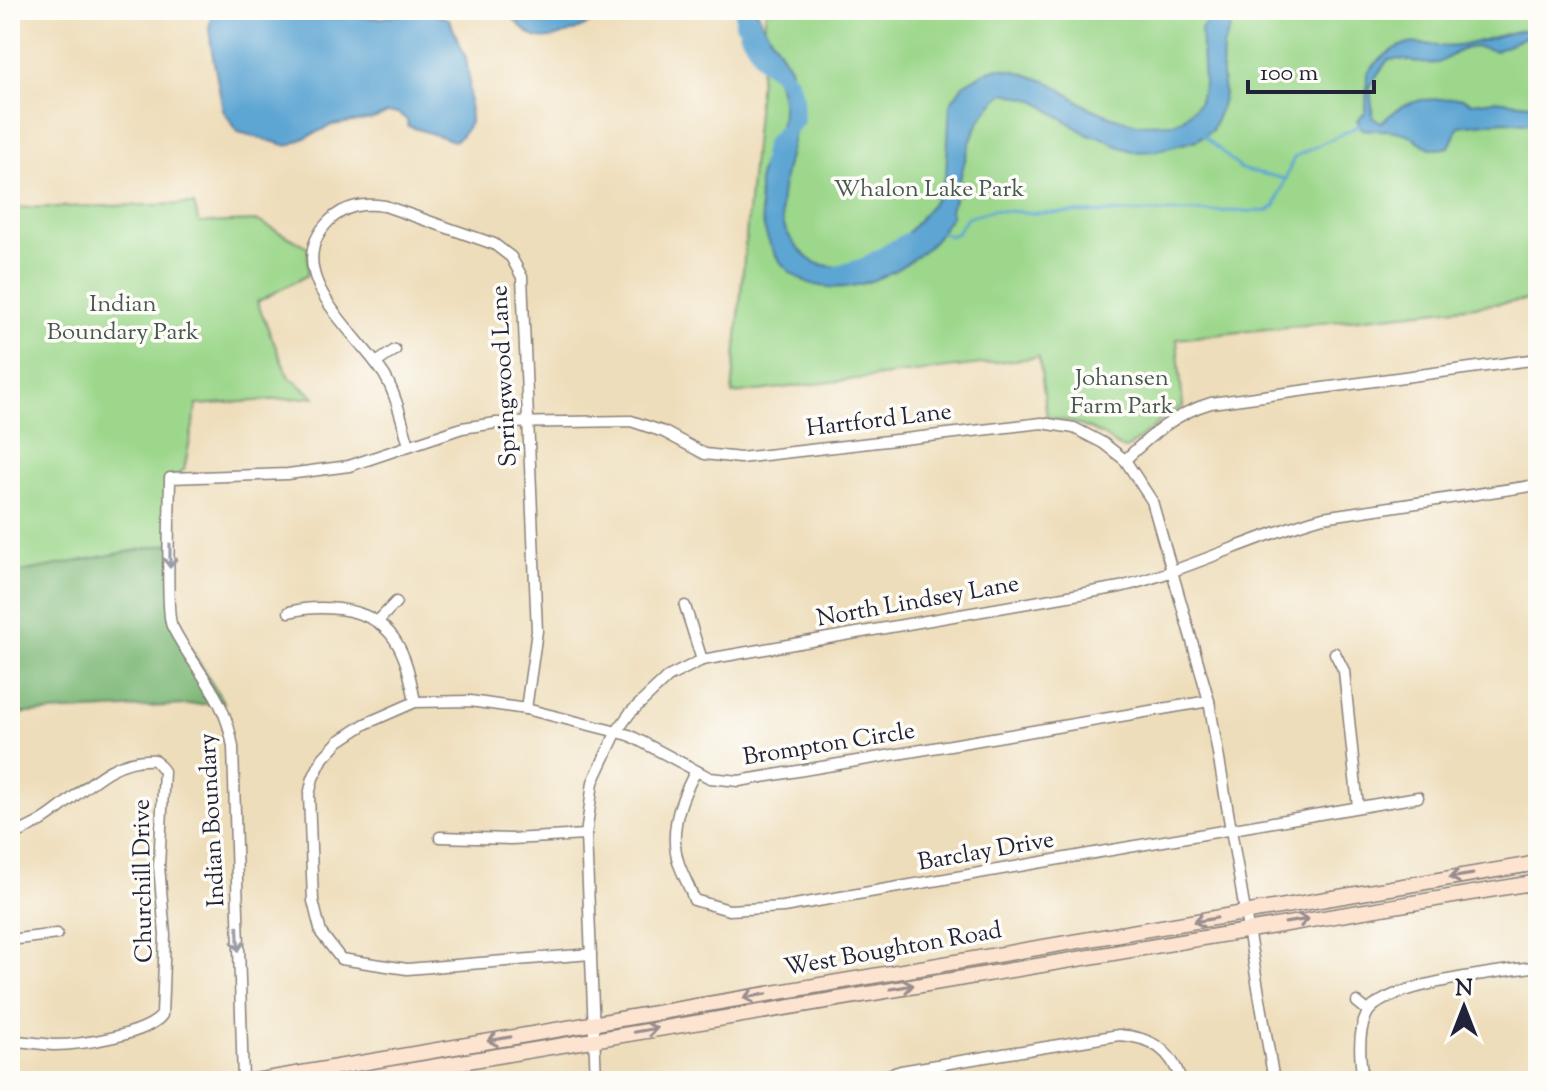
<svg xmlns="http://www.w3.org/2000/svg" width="1548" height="1091" viewBox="0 0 1548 1091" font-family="'Sorts Mill Goudy',serif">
<rect width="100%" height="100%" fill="#fdfcf7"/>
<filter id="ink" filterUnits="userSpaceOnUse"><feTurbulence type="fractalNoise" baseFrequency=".0125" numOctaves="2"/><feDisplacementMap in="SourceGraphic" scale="16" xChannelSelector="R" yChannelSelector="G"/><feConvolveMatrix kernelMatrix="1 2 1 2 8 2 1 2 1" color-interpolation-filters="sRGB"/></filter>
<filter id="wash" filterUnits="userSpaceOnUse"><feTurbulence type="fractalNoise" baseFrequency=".006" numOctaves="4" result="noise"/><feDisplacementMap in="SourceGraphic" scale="32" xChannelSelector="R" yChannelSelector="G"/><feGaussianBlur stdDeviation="1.8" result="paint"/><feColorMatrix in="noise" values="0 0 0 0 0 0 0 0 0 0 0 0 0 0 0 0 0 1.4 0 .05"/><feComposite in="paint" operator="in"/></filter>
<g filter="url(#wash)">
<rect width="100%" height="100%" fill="#eeddba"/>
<g fill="#9cd78b" stroke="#5f7c63" stroke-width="2">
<path d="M 766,10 L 1538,10 L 1538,299 L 1177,339 L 1183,406 L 1158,423 L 1127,449 C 1117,448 1112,441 1104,436 C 1086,426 1067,420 1047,417 L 1039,357 L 732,394 Z"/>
<polygon points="194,204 199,223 258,221 308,247 308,275 257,302 288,376 315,397 197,405 184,470 170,478 170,544 10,574 10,208"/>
</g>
<polygon fill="#7db877" stroke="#506d59" stroke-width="2" points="174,543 174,622 224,703 10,714 10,574"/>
<g fill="#5da5d3" stroke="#406487" stroke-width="2">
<polygon points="216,10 335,10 359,17 382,18 406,13 431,13 449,19 466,58 469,78 470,123 462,135 454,141 408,126 407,120 398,113 388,113 373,119 332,125 288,146 238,132 223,110 212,51 209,28 212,16"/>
<path d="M 505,10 L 614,10 C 598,20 551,47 533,36 C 523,31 513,18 505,10 Z"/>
<path d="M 741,10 L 757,10 L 763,24 L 791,69 C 787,83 796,101 796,117 C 794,155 766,207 791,239 C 797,247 810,262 819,264 C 829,267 840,265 849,272 L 896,247 L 935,200 L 946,174 L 950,104 L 963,85 L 983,73 L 999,68 L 1016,71 L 1051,83 L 1088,107 L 1112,117 L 1137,124 L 1174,123 L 1184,118 L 1199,103 L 1204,85 L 1201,29 L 1213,13 L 1213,10 L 1237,10 L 1223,47 L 1222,75 L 1224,94 L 1220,110 L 1212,130 L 1197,140 L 1156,151 L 1135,152 L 1115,145 L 1103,138 L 1088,135 L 1034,100 L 1005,93 C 964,123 968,166 950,210 L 952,215 C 942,228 935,243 921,253 C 855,305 771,305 760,205 C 759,195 758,177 761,168 C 764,161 771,154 773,148 C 779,135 783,116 782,101 C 780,82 773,73 762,58 C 756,50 754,40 747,32 L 750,27 L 743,23 Z"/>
<path d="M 1538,29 L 1537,38 L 1527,36 L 1496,51 C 1481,47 1468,44 1454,54 C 1448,57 1444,61 1438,63 C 1420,66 1404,56 1388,60 L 1370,85 L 1373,117 L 1381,122 L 1402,106 L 1421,100 L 1462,98 L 1472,103 L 1494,100 L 1538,105 L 1538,122 L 1533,124 L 1505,121 L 1459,126 L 1449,147 C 1422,155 1420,134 1395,131 C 1384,129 1374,131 1362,129 L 1357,120 L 1366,112 L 1367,73 C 1377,62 1391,47 1407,44 C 1423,41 1441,49 1458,46 C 1485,42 1511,29 1538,29 Z"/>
</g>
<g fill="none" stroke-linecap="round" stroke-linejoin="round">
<g stroke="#5da5d3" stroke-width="3">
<polyline points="1201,133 1241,169 1286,179"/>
<polyline points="939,231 950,236 957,233 966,218 993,210 1034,213 1267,211 1275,206 1294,157 1360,125"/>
</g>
<g stroke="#5da5d3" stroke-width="16">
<polyline points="743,10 743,23 750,28 747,32 764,60 788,79 795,95 796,120 773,144 769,168"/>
<polyline points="827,277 864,266 907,241"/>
</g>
</g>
</g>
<g filter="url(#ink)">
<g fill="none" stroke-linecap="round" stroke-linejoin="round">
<g stroke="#88807a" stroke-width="13">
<g id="minor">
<polyline points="376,363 395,350"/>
<path d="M 409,445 C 402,422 397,397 385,376 C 359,334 277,273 329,221 C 345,205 364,203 385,206 L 494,244 L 511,257 L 522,277 L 537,631 L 526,709"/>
<path d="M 1125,460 C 1151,435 1176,413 1211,403 L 1538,359"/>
<polyline points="685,606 702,660"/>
<path d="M 289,612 C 306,607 321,607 339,609 C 395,616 406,652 415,702"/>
<polyline points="379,620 396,602"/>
<polyline points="1335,653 1344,671 1358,807"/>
<path d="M 696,771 C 680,799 668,832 679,864 C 683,876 690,887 694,900 L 729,910 L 783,907 L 1418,797"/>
<path d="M 10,837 C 21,831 33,826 43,820 C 81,796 107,757 155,760 L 164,771 L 159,866 L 165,935 L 162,1015 C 147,1035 80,1045 54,1045 C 40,1044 25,1041 10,1041"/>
<polyline points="440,837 511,839 586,835"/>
<polyline points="10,940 57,934"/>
<polyline points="591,954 407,969 341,959 321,933 313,901 309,795 313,778 323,758 339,741 365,724 415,702 470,701 526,709 629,735 710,778 739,781 1209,701"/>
<polyline points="1357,1002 1368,1011"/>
<path d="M 243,1081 L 233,747 C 225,694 194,670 172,626 C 165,613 170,501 170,478 L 288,474 L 349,466 L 462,428 L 496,423 L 631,421 L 664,432 L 705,454 L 740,458 L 1042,423 L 1074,428 L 1103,443 L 1125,460 L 1152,501 L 1209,701 L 1274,1081"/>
<path d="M 596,1081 L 586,835 L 593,782 L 617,731 L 630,713 L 668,677 L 702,660 L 1120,587 C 1189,570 1254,536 1323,517 L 1538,485"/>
<path d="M 869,1081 L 901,1071 L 1119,1035 C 1151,1037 1172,1050 1181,1081"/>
<path d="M 1363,1081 C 1360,1060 1357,1033 1367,1014 C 1383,983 1502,972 1538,966"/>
</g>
</g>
<g stroke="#88807a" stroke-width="17">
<g id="secondary">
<polyline points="255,1081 1538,863"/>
<polyline points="348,1081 1538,882"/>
</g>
</g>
<use href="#minor" stroke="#fff" stroke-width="10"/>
<use href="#secondary" stroke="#fde4d1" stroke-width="14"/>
</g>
<defs><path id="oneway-shaft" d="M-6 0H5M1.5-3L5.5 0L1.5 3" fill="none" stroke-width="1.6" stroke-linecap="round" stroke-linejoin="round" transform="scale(2)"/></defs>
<g stroke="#9c9ca7">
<use href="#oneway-shaft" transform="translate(170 556) rotate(90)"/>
<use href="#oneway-shaft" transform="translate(238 939) rotate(88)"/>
</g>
<g stroke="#9a8d8e">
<use href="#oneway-shaft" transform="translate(1461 876) rotate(171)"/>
<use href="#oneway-shaft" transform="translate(1205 920) rotate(170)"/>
<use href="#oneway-shaft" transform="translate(1297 921) rotate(-9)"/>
<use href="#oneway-shaft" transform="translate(902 987) rotate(-10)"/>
<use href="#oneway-shaft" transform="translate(755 996) rotate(170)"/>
<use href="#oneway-shaft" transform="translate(646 1030) rotate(-10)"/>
<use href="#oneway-shaft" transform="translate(499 1039) rotate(170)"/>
</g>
</g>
<g text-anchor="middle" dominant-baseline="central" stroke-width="7" stroke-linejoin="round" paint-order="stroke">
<g font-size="24" fill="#475853" stroke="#fdfcf7">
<text x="929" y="190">Whalon Lake Park</text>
<text x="123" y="305">Indian<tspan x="123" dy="28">Boundary Park</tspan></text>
<text x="1122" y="379">Johansen<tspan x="1122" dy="28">Farm Park</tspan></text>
</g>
<g font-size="24" fill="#22223b" stroke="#fdfcf7">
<text transform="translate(505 376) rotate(-93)">Springwood Lane</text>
<text transform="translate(879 421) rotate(-7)">Hartford Lane</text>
<text transform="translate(918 602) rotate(-10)">North Lindsey Lane</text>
<text transform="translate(829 745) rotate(-9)">Brompton Circle</text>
<text transform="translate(213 820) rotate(-93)">Indian Boundary</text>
<text transform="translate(986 852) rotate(-10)">Barclay Drive</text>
<text transform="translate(144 881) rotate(-91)">Churchill Drive</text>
<text transform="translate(893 950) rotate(-10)">West Boughton Road</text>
</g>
</g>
<rect width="1548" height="1091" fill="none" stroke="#fdfcf7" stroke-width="40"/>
<g transform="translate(1464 1007)" stroke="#fdfcf7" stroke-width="6" paint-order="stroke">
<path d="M0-6L14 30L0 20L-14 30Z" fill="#22223b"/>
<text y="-12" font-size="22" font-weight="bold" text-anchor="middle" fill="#22223b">N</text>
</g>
<path d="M1248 80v12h126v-12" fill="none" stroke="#22223b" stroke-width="4"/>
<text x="1260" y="80" font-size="24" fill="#22223b" stroke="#fdfcf7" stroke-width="6" paint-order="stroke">100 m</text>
</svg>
